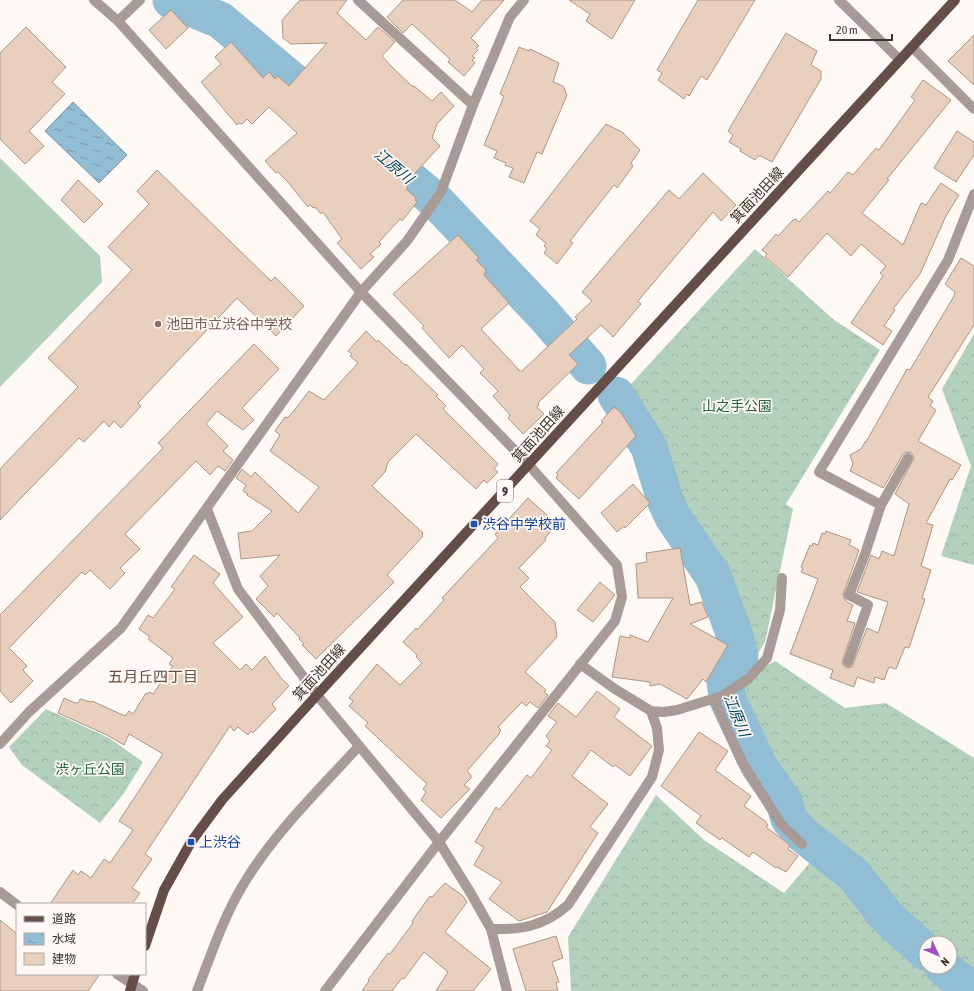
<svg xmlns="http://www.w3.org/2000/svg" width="974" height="991" viewBox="0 0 974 991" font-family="'Asap Condensed','Noto Sans JP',sans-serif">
<defs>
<pattern id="forest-crowns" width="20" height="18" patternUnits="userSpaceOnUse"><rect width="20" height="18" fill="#b3d0bd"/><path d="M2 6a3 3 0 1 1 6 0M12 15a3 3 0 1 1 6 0" fill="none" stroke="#9bb3a3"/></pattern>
<pattern id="water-ripples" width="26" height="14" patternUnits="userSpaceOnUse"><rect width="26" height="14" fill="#91bdd5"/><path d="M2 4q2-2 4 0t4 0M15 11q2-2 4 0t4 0" fill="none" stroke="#789aad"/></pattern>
</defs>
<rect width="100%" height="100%" fill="#fef9f5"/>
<g fill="url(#forest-crowns)" fill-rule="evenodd">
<path d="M 755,249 L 834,320 L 880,350 L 786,504 L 793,509 L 765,642 C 756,657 748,669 733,680 L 743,661 L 741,646 L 717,572 L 691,540 L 673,514 L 650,441 L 620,396 Z"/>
<polygon points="974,334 974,565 941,556 971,466 942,389"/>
<path d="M 775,661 L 845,708 L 886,703 L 974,758 L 974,991 L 571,991 L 568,937 L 656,795 L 704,840 L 784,893 L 818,853 L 723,689 ZM 926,943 L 950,943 L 950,967 L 926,967 Z"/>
<polygon points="46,709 109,738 143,762 124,793 100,823 22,765 9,747"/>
</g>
<polygon fill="#b3d0bd" points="0,158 100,256 102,282 0,387"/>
<polygon fill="url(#water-ripples)" stroke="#7894a2" points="73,102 127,155 99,183 45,131"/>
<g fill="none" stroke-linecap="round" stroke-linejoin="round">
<g stroke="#91bdd5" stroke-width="37">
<polyline points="171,0 220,20 436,201 544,315 588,366"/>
<polyline points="616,395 649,447 665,500 673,517 713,576 735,636 740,656 738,665 725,683 728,700 741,728 759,766 784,802 789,819 801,833 854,875 887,917 926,952"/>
<polyline points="943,967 972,991"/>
</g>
</g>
<g fill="#e9cfbe" stroke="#ad9585">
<polygon points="300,0 347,0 337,13 366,40 378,27 395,42 382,56 392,67 413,87 414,86 432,101 441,92 454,106 437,124 432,138 440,146 405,184 408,187 406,189 416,198 415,200 417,202 402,221 400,219 379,242 381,244 370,254 374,257 361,269 337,243 342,239 323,212 321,214 315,207 313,208 310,205 308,207 287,181 278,172 276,173 265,161 297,133 269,107 252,124 247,119 242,124 239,123 237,125 201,82 221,64 215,57 231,42 263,78 269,72 275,79 278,76 289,86 327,43 291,44 283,38 282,20"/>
<polygon points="403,0 455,0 472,12 482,0 504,0 471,38 479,46 476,48 478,50 472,56 475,58 472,60 475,63 464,76 448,62 450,59 412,24 403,33 387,17"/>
<polygon points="569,0 635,0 612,39 586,21 590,14"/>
<polygon points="698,0 755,0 707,80 701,76 689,96 687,94 684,99 658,80 662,73 657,70"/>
<polygon points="171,10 188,28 166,49 149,30"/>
<polygon points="26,27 66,67 52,82 65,94 29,131 44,146 25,164 0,139 0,53"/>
<polygon points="786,33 817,51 811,65 821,71 821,79 772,162 761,156 758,156 755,160 740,151 741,149 729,142 733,135 728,131"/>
<polygon points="974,35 974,85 948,61"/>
<polygon points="519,47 529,51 530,49 559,63 553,82 563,86 567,95 542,154 537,152 524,183 509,177 513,168 505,165 506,163 494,158 497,151 484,145 504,96 500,94"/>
<polygon points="923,80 951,100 887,179 889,180 862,213 903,245 921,203 926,205 941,183 959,195 946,216 920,274 893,309 895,310 884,326 892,331 883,345 851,323 883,276 880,273 886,266 861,244 851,256 827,233 788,277 765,257 767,254 762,250 776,234 778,236 793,220 796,219 799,222 828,191 830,193 848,172 853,175 876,148 879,150 915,100 911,97"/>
<polygon points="606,124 622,132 640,150 631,163 633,166 617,188 614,185 570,241 573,243 557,264 544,253 547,248 544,246 546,243 536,235 540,229 530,221"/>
<polygon points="957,131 974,142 974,155 956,182 934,168"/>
<polygon points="157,170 271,281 275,277 304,306 276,336 237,298 138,403 141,406 121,428 114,421 109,427 104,421 84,442 79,438 0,520 0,469 78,387 48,358 132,270 108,247 149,204 137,191"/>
<polygon points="703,173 736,205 721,221 713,212 638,301 641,304 613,337 601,325 569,355 578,364 538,403 539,405 537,407 544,414 523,434 508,418 510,415 493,396 498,391 480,373 484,369 462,345 449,358 422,328 424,326 393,294 458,235 479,258 476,260 486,270 484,275 509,303 481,329 520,371 522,371 577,319 575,317 592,301 582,292 669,190 679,199"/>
<polygon points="78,180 103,204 84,223 61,200"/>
<polygon points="961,258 974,266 974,325 928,397 933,401 930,406 936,410 918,441 961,465 952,480 950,479 926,523 933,525 921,566 931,570 922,598 925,599 909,648 905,647 896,669 889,667 884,680 875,677 874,683 857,677 854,687 830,678 833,670 790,654 818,579 801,572 803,568 801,567 810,545 812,546 813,543 818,545 822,533 825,534 826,531 851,540 849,545 859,550 843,595 846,601 853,605 847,621 855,623 842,663 846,668 852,667 867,628 878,633 888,602 857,592 871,555 879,559 882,551 894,556 909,504 895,494 914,458 911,452 904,453 883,488 850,471 853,464 850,455 861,449 865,442 866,442 907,369 910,370 954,296 955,292 945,284"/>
<polygon points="366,331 377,342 378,340 405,365 406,364 438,395 436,396 446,406 443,409 498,464 494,469 498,472 487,483 484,480 476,489 416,434 388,462 385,472 372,486 423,533 422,535 423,536 387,575 394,582 316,659 302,645 304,644 299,639 300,638 277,613 274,617 256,599 268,586 260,576 280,555 241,559 238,533 252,531 272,511 247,495 248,494 243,491 246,485 236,478 242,469 251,477 255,472 298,513 319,487 270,451 280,435 275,431 285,417 287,418 293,412 309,391 324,400 358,363 350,356 352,354 348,351"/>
<polygon points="254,344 279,369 242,408 254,420 243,430 217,411 206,424 228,446 223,451 233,460 225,471 218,466 210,475 196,461 125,534 140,549 120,568 125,573 110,589 90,570 85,575 82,572 9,648 27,666 23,670 33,681 11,703 0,691 0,615 163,448 158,443"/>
<polygon points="614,407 621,413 636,436 579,499 556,478 558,475 556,473 603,422 601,421"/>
<polygon points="633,484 650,503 625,528 624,526 617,532 601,513"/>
<polygon points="528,498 557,524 545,538 546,540 519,568 529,578 520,587 555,622 557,637 525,672 546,690 544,692 548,695 538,708 530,702 526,706 522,702 498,727 501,730 499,732 500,733 467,771 471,775 471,778 464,785 470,789 441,818 421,800 426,792 423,789 427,784 365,726 368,723 349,706 353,701 349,698 377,664 400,685 422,663 416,657 417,655 403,642 416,628 417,630 444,600 442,598 498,538 495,534"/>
<polygon points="680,548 690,605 702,602 708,617 690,624 728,645 706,682 703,679 687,699 660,684 650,686 650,682 612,677 620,636 630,638 630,635 648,642 673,598 638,598 636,564 647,562 646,553"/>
<polygon points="194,555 220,574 213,583 243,617 213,643 240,670 246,664 252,670 265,656 281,678 289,686 272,704 276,709 253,733 251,731 248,735 238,727 234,731 230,726 145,854 152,859 132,888 140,893 132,904 50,904 73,870 78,875 81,871 91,878 104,859 110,863 133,830 119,821 163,754 129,734 124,745 107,735 58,713 64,698 75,703 78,703 80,699 91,702 92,701 125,716 129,711 133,714 146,693 148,694 149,692 153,694 173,666 169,664 173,658 148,639 150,637 139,629 148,615 153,618 175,589 171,587"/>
<polygon points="600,582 615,595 593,622 577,610"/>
<polygon points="597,691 620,709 614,717 652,746 630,776 615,765 613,767 591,750 572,776 608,804 590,827 598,833 547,912 519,921 489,899 502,882 474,865 484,847 475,842 496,807 499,810 527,775 531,778 552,750 546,746 550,741 546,736 557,722 548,716 558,703 576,717"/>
<polygon points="699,732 728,751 715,770 751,796 744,806 765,821 768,825 766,827 790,845 788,849 798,856 786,872 777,867 776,868 753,852 749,857 722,838 720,840 696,823 701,816 661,786"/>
<polygon points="445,883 463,896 467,902 445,932 491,969 473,991 436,991 448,972 424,952 404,979 402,978 392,991 362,991 369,981 368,980 388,953 390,954 413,923 412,921 430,896 432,897"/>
<polygon points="0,920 17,934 17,974 100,974 88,991 0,991"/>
<polygon points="556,936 563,958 552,962 559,982 556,983 558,991 526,991 513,949"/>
</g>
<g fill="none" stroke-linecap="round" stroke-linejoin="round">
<g stroke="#a89b97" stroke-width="10">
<polyline points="94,0 118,21 361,292 529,465 617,565 622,597 615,621 439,842 325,991"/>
<polyline points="358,0 473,105"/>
<polyline points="839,0 900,60"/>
<polyline points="118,21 140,0"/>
<polyline points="912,47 974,109"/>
<polyline points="881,505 908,458"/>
<polyline points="207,509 238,589 317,695 439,842 470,892 491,929 507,991"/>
<polyline points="848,662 868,605 849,595 865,554 881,505 819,472 948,260 974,194"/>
<polyline points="580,664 615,689 651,711 663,712 677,710 722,696 748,679 767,658 780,610 782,578"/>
<polyline points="714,699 742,762 781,824 802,844"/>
<polyline points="0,744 29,712 121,628 361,292 407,241 441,192 473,105 510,17 524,0"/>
<polyline points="0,892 17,905"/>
<path d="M 491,929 C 522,930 544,926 568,905 L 652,777 L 659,750 L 657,728 L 651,711"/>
<polyline points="117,974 143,991"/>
<path d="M 197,991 C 211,955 223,918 243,885 C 273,834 319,790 359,746"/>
</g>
<g stroke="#644e47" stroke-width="10">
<polyline points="145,946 164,890 191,842 222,800 317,695 955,0"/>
<polyline points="130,991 135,974"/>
</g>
</g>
<circle fill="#8d6e63" stroke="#fef9f5" stroke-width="1.5" cx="158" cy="324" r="4"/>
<g fill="#1a4fb4" stroke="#fef9f5" stroke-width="1.5">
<rect x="470" y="520" width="8" height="8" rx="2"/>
<rect x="187" y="838" width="8" height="8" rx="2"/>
</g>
<g text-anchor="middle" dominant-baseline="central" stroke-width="3.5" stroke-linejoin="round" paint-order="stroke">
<rect fill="#fef9f5" stroke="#776e68" stroke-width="1" x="497" y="480" width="16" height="22" rx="3"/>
<g font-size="13" font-weight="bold" fill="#3d332c">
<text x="505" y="491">9</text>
</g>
<g font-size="14" fill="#3d332c" stroke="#fef9f5">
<text transform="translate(757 195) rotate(-47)">箕面池田線</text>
<text transform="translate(538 434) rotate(-48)">箕面池田線</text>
<text transform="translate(319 672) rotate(-48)">箕面池田線</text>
</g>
<g font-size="14" fill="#785e54" stroke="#fef9f5" text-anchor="start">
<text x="166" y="324">池田市立渋谷中学校</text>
</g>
<g font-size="14" fill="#256541" stroke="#fef9f5">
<text x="737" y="406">山之手公園</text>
<text x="90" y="769">渋ヶ丘公園</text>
</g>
<g font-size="14" fill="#164399" stroke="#fef9f5" text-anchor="start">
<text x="482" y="524">渋谷中学校前</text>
<text x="199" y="842">上渋谷</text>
</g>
<g font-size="15" font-style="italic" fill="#05435c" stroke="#fef9f5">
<text transform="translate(394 166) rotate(40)">江原川</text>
<text transform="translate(737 715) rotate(68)">江原川</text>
</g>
<g font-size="15" fill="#654f41" stroke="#fef9f5">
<text x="153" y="676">五月丘四丁目</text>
</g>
</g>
<rect x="16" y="903" width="130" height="72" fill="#fef9f5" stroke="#b1aaa5"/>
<rect x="24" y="916" width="20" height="6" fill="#644e47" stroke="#b1aaa5"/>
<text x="52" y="923" font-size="12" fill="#3d332c">道路</text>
<rect x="24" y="933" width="20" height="12" fill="url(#water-ripples)" stroke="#b1aaa5"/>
<text x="52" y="943" font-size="12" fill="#3d332c">水域</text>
<rect x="24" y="953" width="20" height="12" fill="#e9cfbe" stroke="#b1aaa5"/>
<text x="52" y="963" font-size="12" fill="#3d332c">建物</text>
<g transform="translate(938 955) rotate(134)"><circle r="19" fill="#fef9f5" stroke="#b1aaa5"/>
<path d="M0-3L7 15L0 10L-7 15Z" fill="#9f50c0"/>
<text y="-6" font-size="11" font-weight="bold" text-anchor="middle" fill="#3d332c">N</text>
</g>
<path d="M830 34v6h62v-6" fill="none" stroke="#3d332c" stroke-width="2"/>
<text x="836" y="34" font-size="12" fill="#3d332c" stroke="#fef9f5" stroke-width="3" paint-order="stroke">20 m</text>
</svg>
